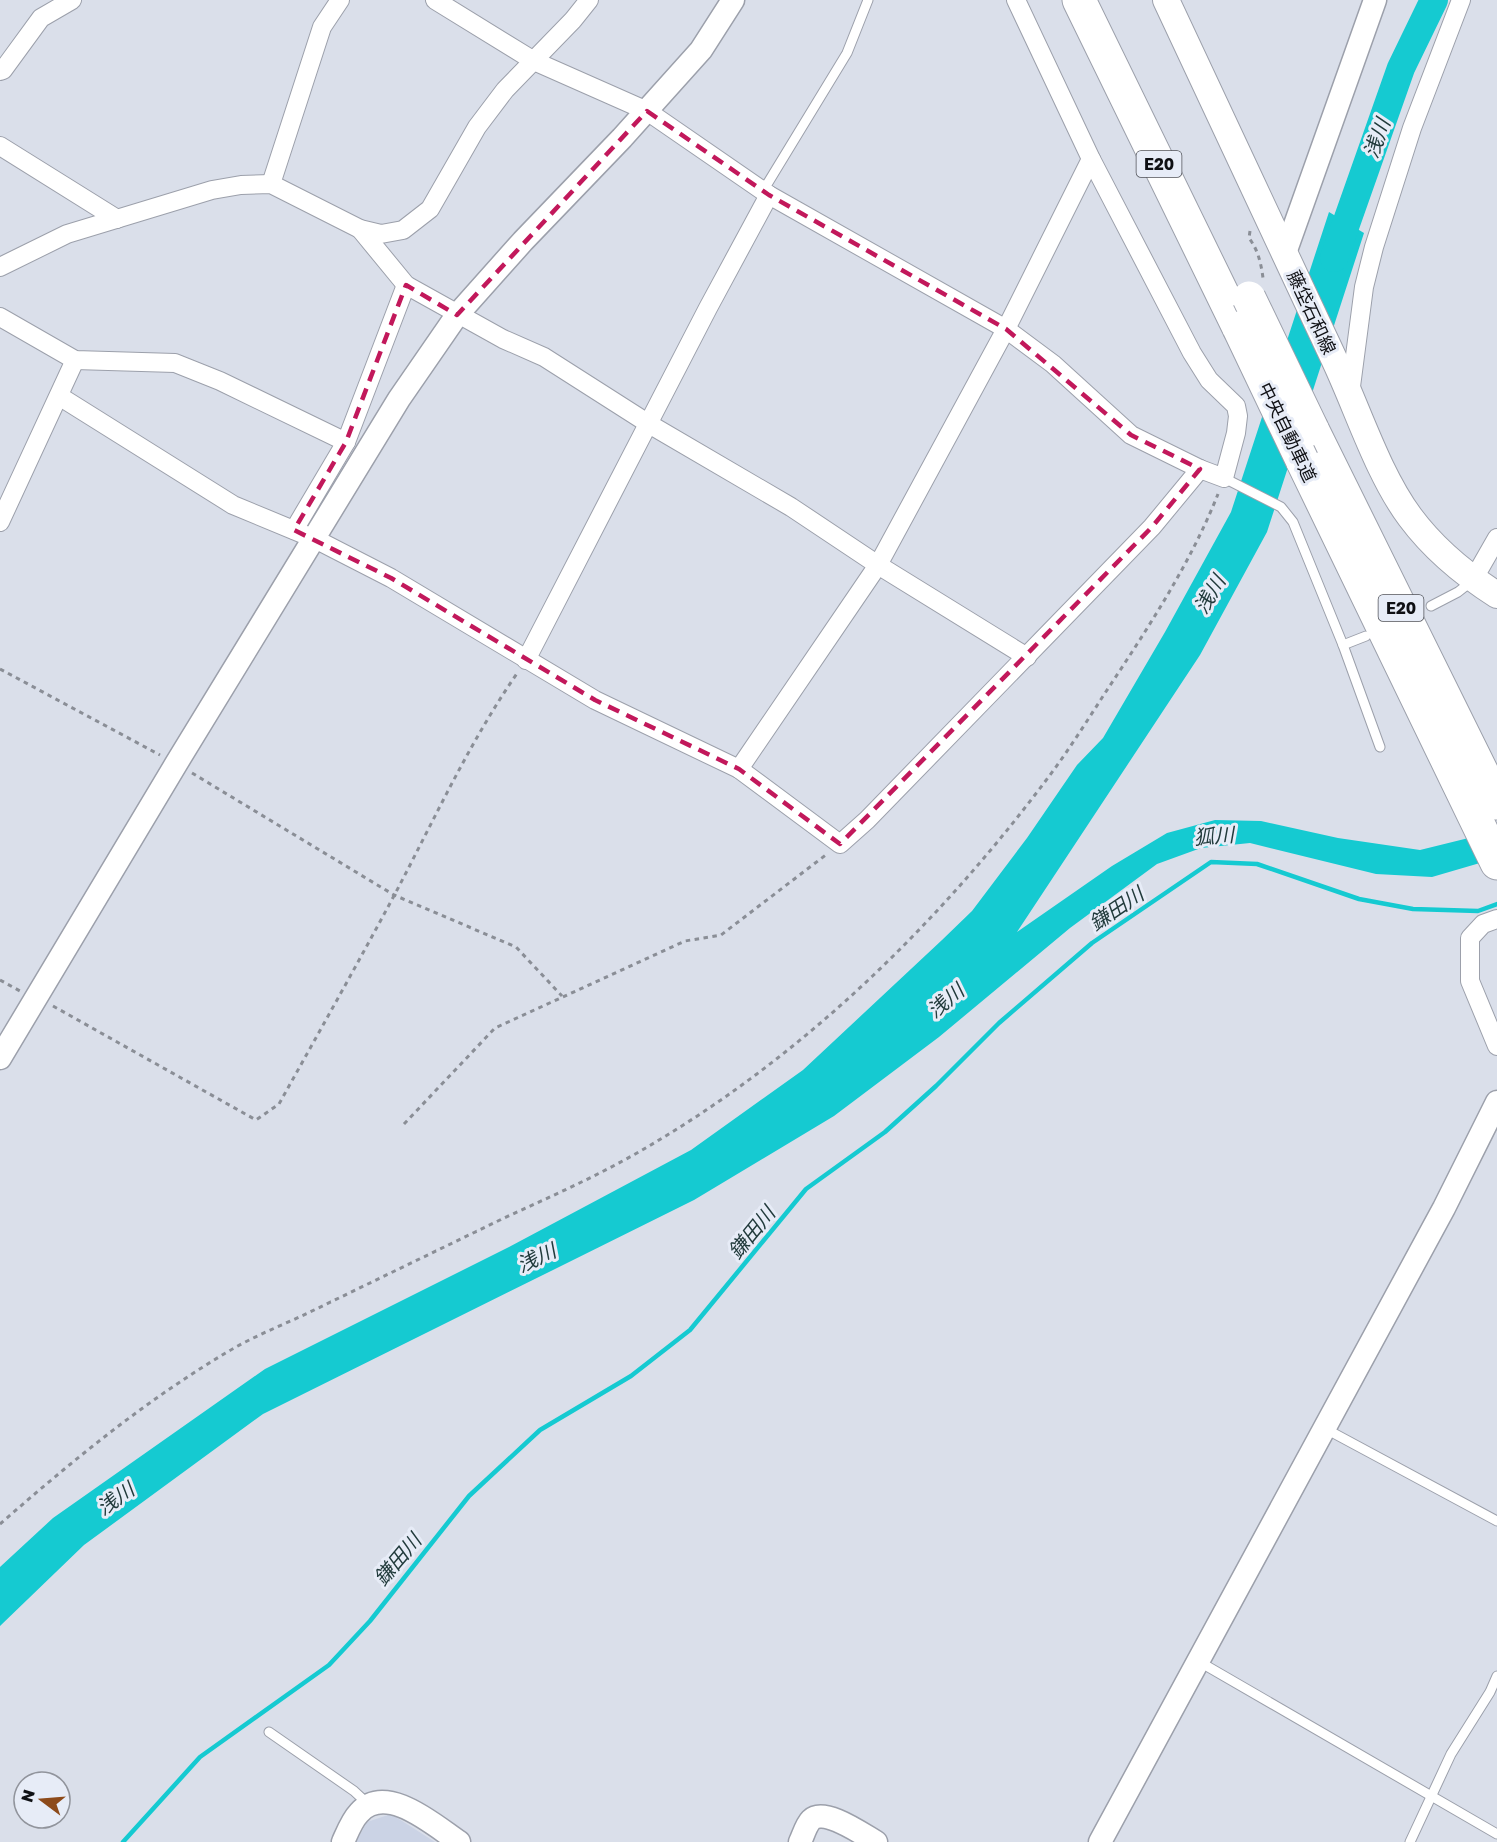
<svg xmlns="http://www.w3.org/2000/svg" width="1497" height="1842" viewBox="0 0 1497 1842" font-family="'Golos Text','Noto Sans JP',sans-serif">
<rect width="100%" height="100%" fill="#dadfea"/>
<polygon fill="#cbd3e5" points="391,1814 435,1842 356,1842 367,1822"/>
<polygon fill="#15cad1" points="1329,212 1364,233 1267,532 1200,655 1017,932 1112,866 1167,833 1215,820 1261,821 1338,838 1420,850 1497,831 1497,858 1432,877 1376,874 1250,843 1201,848 1157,864 1070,928 939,1037 834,1116 694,1200 263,1414 84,1545 0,1626 0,1567 53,1518 265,1369 509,1247 691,1150 803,1070 942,940 972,911 1027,838 1077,765 1103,738 1165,632 1231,512"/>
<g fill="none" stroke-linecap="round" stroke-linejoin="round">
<polyline stroke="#15cad1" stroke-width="4.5" points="123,1842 200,1757 329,1665 370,1621 469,1496 540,1430 631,1376 690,1330 806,1189 885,1132 936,1086 999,1023 1092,943 1211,862 1257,864 1359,899 1413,909 1478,911 1497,904"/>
<polyline stroke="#15cad1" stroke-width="28" points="1334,258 1401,68 1434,0"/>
<g stroke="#9ca0ab" stroke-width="11">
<g id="service">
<polyline points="763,191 847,53 868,0"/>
<polyline points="1224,478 1281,507 1293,522 1343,645 1380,747"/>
<polyline points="1431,606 1458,592 1472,581"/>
<polyline points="1343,645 1366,636"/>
<polyline points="1324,1428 1497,1521"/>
<polyline points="1198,1661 1497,1834"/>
<polyline points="269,1732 354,1791 369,1805"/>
<polyline points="1410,1842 1451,1754 1490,1692 1497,1676"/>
</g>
</g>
<g stroke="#9ca0ab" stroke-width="20">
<g id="minor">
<polyline points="435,0 534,61 647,111 769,195 1006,329 1053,364 1131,435 1200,469 1224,478 1236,433 1238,416 1236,406 1209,380 1192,353 1091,159 1016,0"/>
<polyline points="0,71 3,70 41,18 72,0"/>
<polyline points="0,146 117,219"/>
<polyline points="271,184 322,27 340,0"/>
<polyline points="360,229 406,285 503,339 544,357 649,424 791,507 878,565 1027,657"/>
<polyline points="0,267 67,234 212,190 241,185 271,184 360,229 381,234 403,230 430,209 477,127 505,90 573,20 589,0"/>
<polyline points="0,317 75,360 175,363 220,381 346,442"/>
<polyline points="1350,394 1364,287 1374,247 1412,128 1461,0"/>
<polyline points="59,396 233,505 315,539 391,578 595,700 739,769 840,844 867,820 1152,527 1200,469"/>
<polyline points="0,522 75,360"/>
<polyline points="294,530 346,442 406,285"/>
<polyline points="1473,580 1497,538"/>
<polyline points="526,660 708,308 769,195"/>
<polyline points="739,769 878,565 1006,329 1091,159"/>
<polyline points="1497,919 1483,924 1470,938 1470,981 1497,1046"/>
</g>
</g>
<g stroke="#9ca0ab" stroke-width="25">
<g id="tertiary">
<polyline points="1285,253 1375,0"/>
<polyline points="0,1058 176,764 399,399 457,315 523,241 622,138 701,50 733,0"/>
<path d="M 343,1842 C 347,1833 352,1820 359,1813 C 386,1782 435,1826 459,1842"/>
<path d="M 800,1842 C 803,1836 806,1825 811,1820 C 824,1807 862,1834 876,1842"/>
<polyline points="1100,1842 1444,1208 1497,1102"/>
</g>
</g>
<g stroke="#9ca0ab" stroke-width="28">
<path id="secondary" d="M 1166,0 C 1223,120 1278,241 1335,361 C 1358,410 1378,474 1410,517 C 1433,548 1464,574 1497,595"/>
</g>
<g stroke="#9ca0ab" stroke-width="35">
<g id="motorway">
<polyline points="1079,0 1239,328"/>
<polyline points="1312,429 1497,803"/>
<polyline points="1302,460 1497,863"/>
</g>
</g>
<g stroke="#8a8e96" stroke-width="3" stroke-dasharray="4.5 4.5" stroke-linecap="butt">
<path d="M 1250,231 L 1249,238 C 1258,250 1261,263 1263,278"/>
<polyline points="0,669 160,755"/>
<polyline points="192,773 394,895 516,947 562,996"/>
<polyline points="0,980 20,991"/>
<path d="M 53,1006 L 256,1120 L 279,1104 C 318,1034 358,963 396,892 C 435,818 470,741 518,672"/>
<polyline points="404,1124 495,1028 685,941 721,935 827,854"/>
<path d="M 0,1524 C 72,1461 146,1400 229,1351 C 254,1336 283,1325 310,1312 C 374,1281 438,1250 502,1219 C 552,1196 602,1174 649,1146 C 807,1053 941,921 1050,775 C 1071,747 1090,716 1109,687 C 1150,625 1191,562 1218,494"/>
</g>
<use href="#service" stroke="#fff" stroke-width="9"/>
<use href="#minor" stroke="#fff" stroke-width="18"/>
<use href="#tertiary" stroke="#fff" stroke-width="22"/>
<use href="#secondary" stroke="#fff" stroke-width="26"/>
<use href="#motorway" stroke="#fff" stroke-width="33"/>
<g stroke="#9ca0ab" stroke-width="35" stroke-linecap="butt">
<g id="motorway-bridge">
<polyline points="1249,298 1312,429"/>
<polyline points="1239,328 1302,460"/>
</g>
</g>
<use href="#motorway-bridge" stroke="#fff" stroke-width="33"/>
</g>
<path fill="none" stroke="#c2185b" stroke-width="4.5" stroke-dasharray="12 8" stroke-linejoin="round" d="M 647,111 L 769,195 L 1006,329 L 1131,435 L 1200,469 L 1152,527 L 840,844 L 739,769 L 595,700 L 391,578 L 294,530 L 346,442 L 406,285 L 457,315 Z"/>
<g text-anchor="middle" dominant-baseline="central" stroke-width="6" stroke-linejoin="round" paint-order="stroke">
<g fill="#e7ecf7" stroke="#505258" stroke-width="1.5">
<rect x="1136.5" y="151" width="45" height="26" rx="4.5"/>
<rect x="1378.5" y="595" width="45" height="26" rx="4.5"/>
</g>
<g font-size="16" font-weight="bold" fill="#0f1014">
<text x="1159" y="164">E20</text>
<text x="1401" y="608">E20</text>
</g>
<g font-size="18" fill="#0f1014" stroke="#e7ecf7">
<text transform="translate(1312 312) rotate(65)">藤垈石和線</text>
<text transform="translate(1288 432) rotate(64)">中央自動車道</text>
</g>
<g font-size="20" font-style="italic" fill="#223b3c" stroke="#e7ecf7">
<text transform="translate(1376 138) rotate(-70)">浅川</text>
<text transform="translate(1209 594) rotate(-59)">浅川</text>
<text transform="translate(1214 835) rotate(-4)">狐川</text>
<text transform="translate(1116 908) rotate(-34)">鎌田川</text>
<text transform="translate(945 1000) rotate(-40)">浅川</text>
<text transform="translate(751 1232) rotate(-51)">鎌田川</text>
<text transform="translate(536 1257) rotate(-25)">浅川</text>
<text transform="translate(115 1498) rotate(-35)">浅川</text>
<text transform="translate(397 1559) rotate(-50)">鎌田川</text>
</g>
</g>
<g transform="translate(42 1800) rotate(286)"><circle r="28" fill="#e7ecf7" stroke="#91949c" stroke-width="1.5"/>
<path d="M0-4.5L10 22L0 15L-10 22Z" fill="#8d4a1a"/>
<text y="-9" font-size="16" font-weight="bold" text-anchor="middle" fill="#0f1014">N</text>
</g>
</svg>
